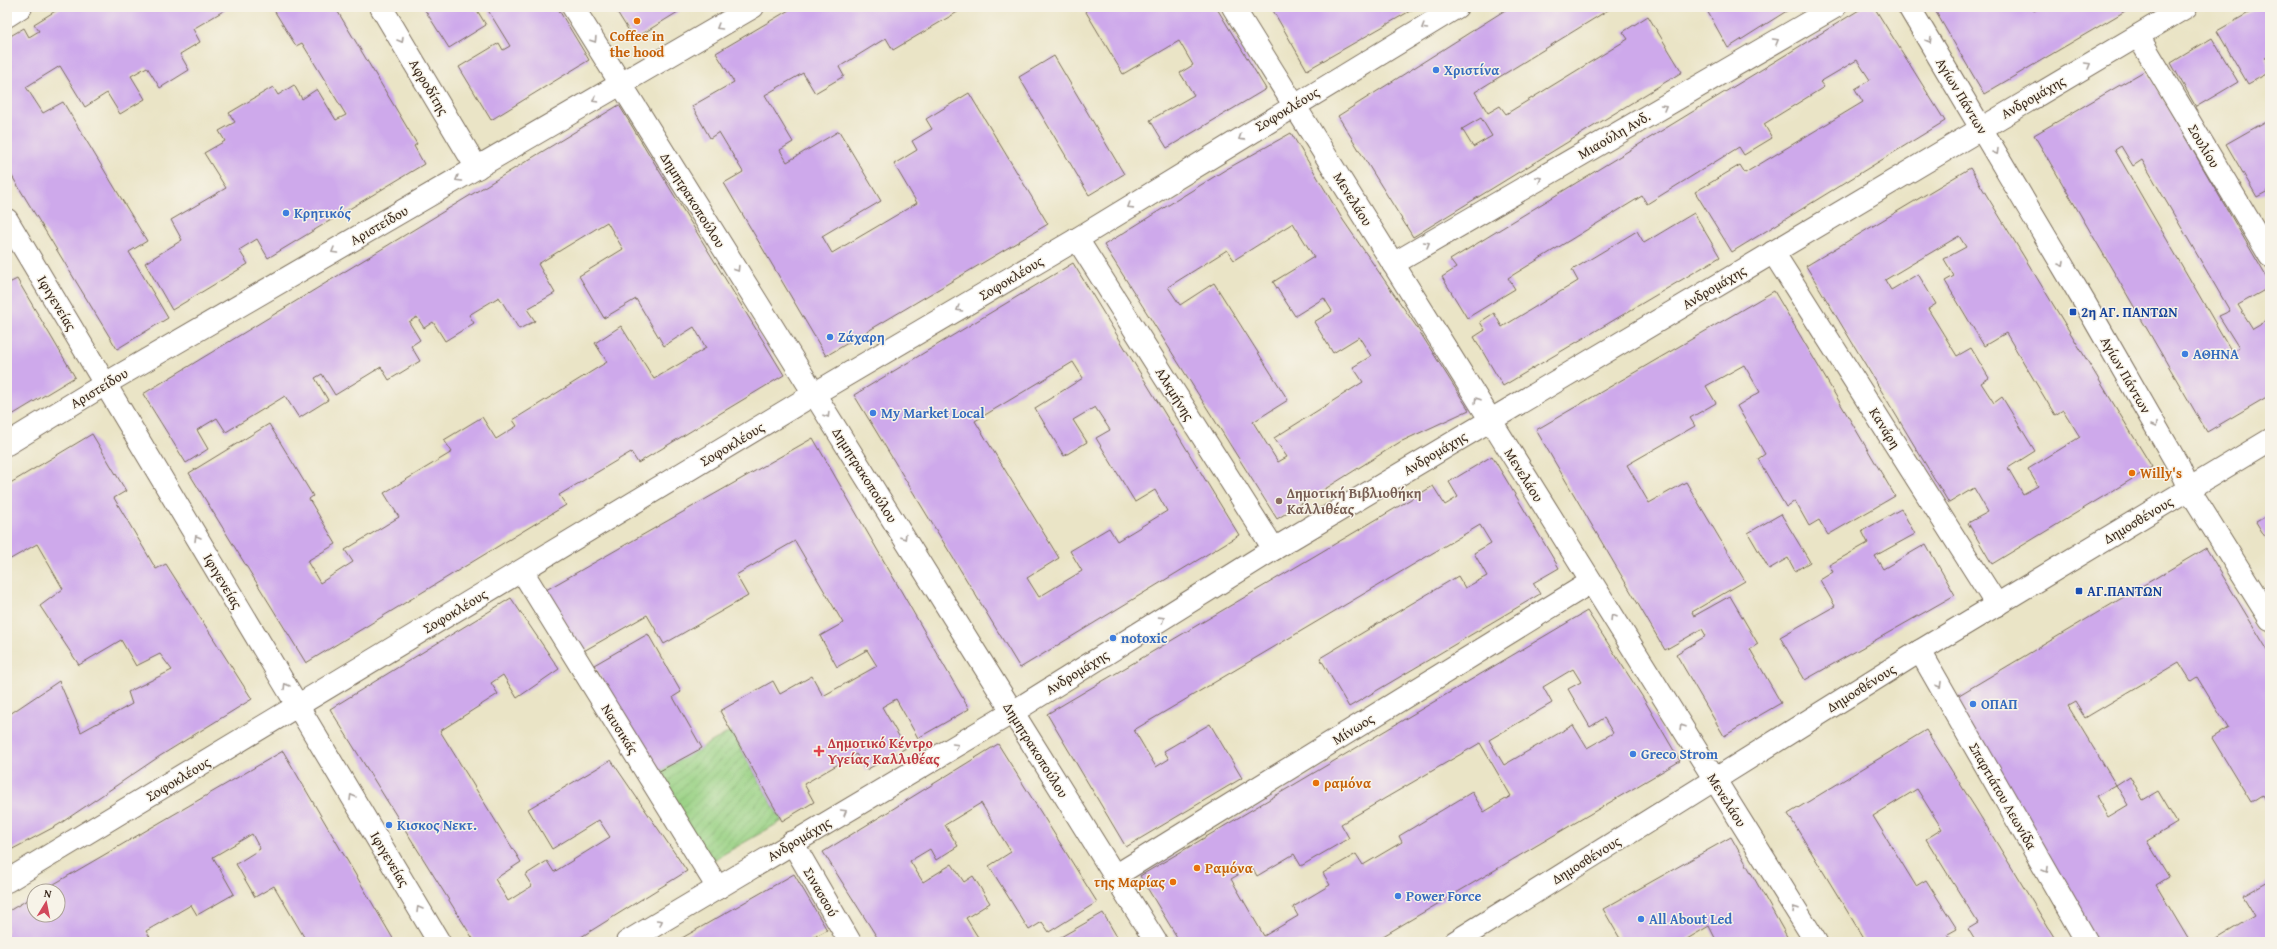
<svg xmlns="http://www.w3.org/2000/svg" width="2277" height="949" viewBox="0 0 2277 949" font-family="'Gentium Book Plus',serif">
<defs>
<pattern id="garden-furrows" width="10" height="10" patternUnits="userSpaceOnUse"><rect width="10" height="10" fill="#98d183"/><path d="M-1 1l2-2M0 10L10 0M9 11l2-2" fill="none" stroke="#7daa6b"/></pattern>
</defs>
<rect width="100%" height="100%" fill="#f7f3e8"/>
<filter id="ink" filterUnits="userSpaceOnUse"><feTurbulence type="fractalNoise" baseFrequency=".025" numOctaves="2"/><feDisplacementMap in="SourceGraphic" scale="8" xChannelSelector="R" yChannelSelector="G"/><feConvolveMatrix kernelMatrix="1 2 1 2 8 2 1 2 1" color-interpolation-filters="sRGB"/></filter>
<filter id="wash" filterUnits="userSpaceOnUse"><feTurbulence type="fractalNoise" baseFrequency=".012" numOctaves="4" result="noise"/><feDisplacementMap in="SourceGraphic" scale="16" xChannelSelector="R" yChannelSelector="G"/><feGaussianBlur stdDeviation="0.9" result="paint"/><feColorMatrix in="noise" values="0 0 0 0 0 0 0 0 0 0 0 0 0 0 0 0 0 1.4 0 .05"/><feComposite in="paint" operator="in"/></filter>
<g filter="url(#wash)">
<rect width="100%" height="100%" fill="#eae4c6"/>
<polygon fill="url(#garden-furrows)" stroke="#6a7e50" points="731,731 782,821 708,863 656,773"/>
<g id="blocks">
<g fill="#cea9eb" fill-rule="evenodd">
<polygon points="62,7 230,7 193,29 200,42 180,54 189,70 160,88 147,67 131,76 145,99 120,114 107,93 85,107 60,66 26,87 43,113 63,102 147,241 129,252 168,318 117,349 7,168 7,38 24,28 29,37 39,31 34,24"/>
<polygon points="272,7 335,7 417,144 414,146 424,164 268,258 257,239 239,250 248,264 172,310 145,263 182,240 171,220 226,188 204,153 225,141 219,131 235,122 229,113 273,87 278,95 294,85 302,99 317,89 336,120 346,115 302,43 296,46"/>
<polygon points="423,7 475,7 486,25 449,48"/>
<polygon points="486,7 557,7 589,60 491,120 459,67 499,43 503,50 510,46"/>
<polygon points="614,7 686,7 634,39"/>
<polygon points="794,7 966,7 893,50 886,38 839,67 844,76 815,93 803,73 765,95 793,142 780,150 787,162 839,131 881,201 822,236 832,253 917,203 894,164 917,150 912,141 932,129 926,119 969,93 1048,224 826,356 724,183 743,172 719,132 710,138 692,106 734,82 716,53"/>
<polygon points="1083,7 1216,7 1266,89 1167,148 1150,120 1194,95 1180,73 1193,65 1179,41 1123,74"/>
<polygon points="1271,7 1417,7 1307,70"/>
<path d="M 1510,7 L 1613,7 L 1475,92 L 1488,113 L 1500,106 L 1506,114 L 1628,39 L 1623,32 L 1648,16 L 1682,72 L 1413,237 L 1338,116 ZM 1481,118 L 1492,136 L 1473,147 L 1462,129 Z"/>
<polygon points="1705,7 1793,7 1728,48"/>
<polygon points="1864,7 1874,7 1945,121 1732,252 1695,192 1740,165 1745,173 1863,102 1855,89 1870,80 1857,60 1820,82 1824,87 1764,124 1772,138 1744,155 1739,147 1647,204 1642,196 1508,278 1515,289 1467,318 1442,277 1456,268 1450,260"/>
<polygon points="1933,7 2032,7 2034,11 2041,7 2132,7 1984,94"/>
<polygon points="2259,7 2270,7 2270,56 2265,58 2270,72 2248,84 2217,31"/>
<polygon points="2212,38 2238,82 2196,107 2171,63"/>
<polygon points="1054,56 1124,174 1089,195 1019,77"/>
<path d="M 2146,70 L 2270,283 L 2270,287 L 2238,305 L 2253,329 L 2270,319 L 2270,395 L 2207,432 L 2034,135 ZM 2121,146 L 2133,166 L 2142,160 L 2230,311 L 2219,316 L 2239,348 L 2232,352 L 2115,150 Z"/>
<polygon points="619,105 784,375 638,463 631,452 559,495 566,505 306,663 189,473 269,424 313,496 309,499 336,544 307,561 320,583 353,562 345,550 399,517 384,493 452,452 444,440 482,417 496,439 517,426 513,420 607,362 595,343 621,326 654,379 706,348 694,327 664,346 636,299 604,318 579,276 623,249 607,222 538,264 555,293 527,309 535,321 519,329 499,297 469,315 474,323 445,341 433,322 424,328 417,317 409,322 420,340 411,346 420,361 389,380 381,367 335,395 322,374 315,378 328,400 299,418 285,396 226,432 217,418 197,430 208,449 186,463 143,394"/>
<polygon points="2270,119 2270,194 2268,191 2257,197 2226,144"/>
<path d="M 1291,133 L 1343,220 L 1416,326 L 1469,410 L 1400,442 L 1277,519 L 1104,245 L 1225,170 ZM 1293,223 L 1314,257 L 1273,282 L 1295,316 L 1324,298 L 1332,311 L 1314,322 L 1333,353 L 1359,337 L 1371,356 L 1353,367 L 1363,382 L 1274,438 L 1287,457 L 1278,462 L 1253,422 L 1288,400 L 1214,283 L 1180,305 L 1168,287 L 1227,250 L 1234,260 Z"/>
<path d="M 1970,168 L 2152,467 L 1992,564 L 1968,523 L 1988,512 L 1974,488 L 1949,503 L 1806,266 ZM 1959,236 L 1966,247 L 1944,259 L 1954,276 L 1945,281 L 1984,346 L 2006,333 L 2055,415 L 2063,410 L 2080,437 L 2028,469 L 2038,486 L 2023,494 L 2008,468 L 2035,451 L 2002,397 L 1994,403 L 1981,383 L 1989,378 L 1971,348 L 1957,356 L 1928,309 L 1936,304 L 1918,274 L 1891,290 L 1885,280 Z"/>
<polygon points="1694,213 1720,257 1503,386 1474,337 1485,330 1480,322 1494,313 1502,327 1578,281 1572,270 1637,231 1644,243"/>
<path d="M 1073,263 L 1239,535 L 1020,668 L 854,395 ZM 1073,362 L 1083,378 L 1035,408 L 1064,456 L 1087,442 L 1073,420 L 1095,407 L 1110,430 L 1096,438 L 1135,502 L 1155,490 L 1167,511 L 1117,541 L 1109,528 L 1070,551 L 1082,571 L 1039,597 L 1027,578 L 1059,558 L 975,421 Z"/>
<polygon points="17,279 75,377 7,418 7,284"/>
<polygon points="1774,291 1895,496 1828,535 1819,520 1809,526 1795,501 1786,507 1758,459 1765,454 1737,406 1760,392 1744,365 1706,386 1716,403 1690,418 1695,426 1627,465 1649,503 1686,482 1745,581 1692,612 1694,616 1730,596 1758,644 1750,649 1781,703 1724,736 1676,654 1706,636 1702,629 1665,650 1536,430"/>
<polygon points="92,434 126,491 114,498 156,569 166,564 252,699 160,756 58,825 7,852 7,716 59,681 81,732 132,704 128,692 172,670 160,654 136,666 121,640 79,665 40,606 63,589 37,544 7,561 7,485"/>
<polygon points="813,438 969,709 918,738 896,699 882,707 906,748 866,770 856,754 804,784 814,802 782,821 720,711 773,681 780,694 812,676 823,696 877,666 867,650 837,667 820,636 843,623 795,541 736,575 748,596 664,644 647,615 582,652 546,590"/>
<polygon points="1492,456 1559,568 1533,583 1540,594 1349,707 1320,658 1458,576 1465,588 1487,576 1474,553 1491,543 1480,525 1134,730 1156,767 1169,759 1164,751 1210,724 1242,778 1126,847 1047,714 1433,486 1445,505 1458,497 1449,482"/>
<polygon points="1901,509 1915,534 1875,556 1883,569 1926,544 1955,595 1805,680 1780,637 1835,606 1820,580 1833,572 1829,565 1868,543 1862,531"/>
<polygon points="1781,514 1810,562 1795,571 1788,558 1769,569 1748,533"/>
<polygon points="2270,514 2270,545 2256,522"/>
<polygon points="2206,548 2270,654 2270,808 2262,795 2251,802 2212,738 2228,728 2197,677 2191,681 2179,662 2085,718 2075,702 2068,706 2116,785 2096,796 2108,817 2128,805 2116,785 2130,776 2143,800 2158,791 2177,823 2147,841 2169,877 2156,885 2190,942 2095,942 1949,701"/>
<polygon points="511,598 559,669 517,698 503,675 491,683 498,694 440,731 521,862 495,879 508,901 532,886 525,875 547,861 554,872 610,837 599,820 552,849 528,809 611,760 687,871 573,942 475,942 330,709"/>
<path d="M 1587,611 L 1642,696 L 1680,761 L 1373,942 L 1180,942 L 1140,876 ZM 1573,669 L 1581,682 L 1568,689 L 1590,727 L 1604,718 L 1613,733 L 1587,748 L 1573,725 L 1504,765 L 1489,740 L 1552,703 L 1543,687 ZM 1480,743 L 1511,796 L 1484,812 L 1472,792 L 1399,836 L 1402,842 L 1363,865 L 1356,854 L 1323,873 L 1330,885 L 1293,907 L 1298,916 L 1264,936 L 1231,879 L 1252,867 L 1257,876 L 1294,854 L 1301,866 L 1349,838 L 1341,824 Z"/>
<polygon points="648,634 681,692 673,697 702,748 656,773 594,665"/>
<polygon points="1926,730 1976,809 2057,942 1976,942 1968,929 1978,923 1926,839 1942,829 1917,789 1873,816 1916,886 1926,880 1945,910 1957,929 1948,934 1953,942 1866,942 1788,814"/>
<polygon points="998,744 1097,902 1049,932 1042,922 1029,930 989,866 1011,852 981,803 945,825 958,846 936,860 930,849 910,861 923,882 952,864 964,882 973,876 990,903 966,918 981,942 880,942 823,852"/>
<polygon points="283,751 395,942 307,942 274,886 255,897 236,864 260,849 252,834 213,857 234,894 197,915 191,905 146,931 153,942 7,942 7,912 34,896 34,915 58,915 58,891 42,891"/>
<polygon points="1731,837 1790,942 1717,942 1709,926 1687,939 1688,942 1622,942 1603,909"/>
<polygon points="794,874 827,930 810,939 811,942 675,942"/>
<polygon points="2270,880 2270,942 2218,942 2216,939 2254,916 2242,896"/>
<polygon points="1103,913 1120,942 1052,942"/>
</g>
</g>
</g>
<g filter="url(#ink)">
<use href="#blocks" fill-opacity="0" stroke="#786b59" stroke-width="1"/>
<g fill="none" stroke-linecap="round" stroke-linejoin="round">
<g stroke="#786b59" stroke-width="24">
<g id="minor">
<polyline points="381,7 477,168"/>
<polyline points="573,7 1156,942"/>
<polyline points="1233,7 1816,942"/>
<polyline points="1909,7 2086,305 2179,467 2189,489 2270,619"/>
<polyline points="7,16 21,7"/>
<polyline points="2138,36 2270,256"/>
<polyline points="7,220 439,942"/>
<polyline points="1077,239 1274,549"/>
<polyline points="1773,252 1997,605"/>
<polyline points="1393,264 1835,7"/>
<polyline points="7,444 105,384 753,7"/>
<polyline points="522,571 718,888"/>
<polyline points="1920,651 2087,942"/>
<polyline points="792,842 850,942"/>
<polyline points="1115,876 1591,582"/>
<polyline points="7,881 814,394 1077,239 1457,7"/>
<polyline points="627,942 1013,712 1274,549 2186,7"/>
<polyline points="1455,942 1920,651 2270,440"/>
</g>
</g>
<use href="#minor" stroke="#fff" stroke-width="22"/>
</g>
<defs><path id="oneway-chevron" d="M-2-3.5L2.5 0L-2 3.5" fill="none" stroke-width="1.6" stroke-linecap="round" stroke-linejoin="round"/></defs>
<g stroke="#a79f9a">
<use href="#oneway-chevron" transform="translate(719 27) rotate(149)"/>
<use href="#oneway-chevron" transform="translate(1424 27) rotate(149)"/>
<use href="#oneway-chevron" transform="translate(401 40) rotate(59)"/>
<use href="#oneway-chevron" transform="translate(594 40) rotate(58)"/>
<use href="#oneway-chevron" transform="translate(1929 40) rotate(59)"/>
<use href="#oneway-chevron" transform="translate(1776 41) rotate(-30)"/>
<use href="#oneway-chevron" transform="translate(2088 65) rotate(-30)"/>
<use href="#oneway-chevron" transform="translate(595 100) rotate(150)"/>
<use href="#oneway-chevron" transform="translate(1664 107) rotate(-30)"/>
<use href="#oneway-chevron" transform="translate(1241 138) rotate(148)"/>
<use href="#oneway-chevron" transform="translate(1996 152) rotate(59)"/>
<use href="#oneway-chevron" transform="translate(458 179) rotate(150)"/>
<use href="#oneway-chevron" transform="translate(1539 179) rotate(-30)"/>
<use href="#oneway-chevron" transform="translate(1130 206) rotate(148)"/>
<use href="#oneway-chevron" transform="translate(1427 244) rotate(-30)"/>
<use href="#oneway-chevron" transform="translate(334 251) rotate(150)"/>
<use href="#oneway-chevron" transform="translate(2062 264) rotate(59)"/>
<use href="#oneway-chevron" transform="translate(737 269) rotate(58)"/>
<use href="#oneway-chevron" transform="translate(959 309) rotate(149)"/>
<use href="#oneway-chevron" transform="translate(1477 400) rotate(-122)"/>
<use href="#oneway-chevron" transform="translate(827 415) rotate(58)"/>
<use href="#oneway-chevron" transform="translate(2155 425) rotate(60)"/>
<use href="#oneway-chevron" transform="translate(904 537) rotate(58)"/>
<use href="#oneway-chevron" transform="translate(197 538) rotate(-121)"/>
<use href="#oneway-chevron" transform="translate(1613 617) rotate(-122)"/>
<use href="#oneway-chevron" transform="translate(1162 619) rotate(-32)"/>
<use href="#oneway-chevron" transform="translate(1939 685) rotate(60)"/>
<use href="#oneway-chevron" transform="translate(286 686) rotate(-121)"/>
<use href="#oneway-chevron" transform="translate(1682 727) rotate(-122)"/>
<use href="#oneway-chevron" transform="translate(956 746) rotate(-30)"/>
<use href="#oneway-chevron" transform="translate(352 797) rotate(-121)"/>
<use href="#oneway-chevron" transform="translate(844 812) rotate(-30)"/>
<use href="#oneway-chevron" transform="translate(2046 870) rotate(60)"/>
<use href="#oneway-chevron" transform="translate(419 909) rotate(-121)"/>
<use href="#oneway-chevron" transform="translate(1795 909) rotate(-122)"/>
<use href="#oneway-chevron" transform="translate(660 922) rotate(-31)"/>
</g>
</g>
<g fill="#e8710a" stroke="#f7f3e8" stroke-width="1.5">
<circle cx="637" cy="21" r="4"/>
<circle cx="2132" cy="473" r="4"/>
<circle cx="1316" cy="783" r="4"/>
<circle cx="1197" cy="868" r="4"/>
<circle cx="1173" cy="882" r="4"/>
</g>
<g fill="#3f7fe0" stroke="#f7f3e8" stroke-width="1.5">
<circle cx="1436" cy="70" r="4"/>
<circle cx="286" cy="213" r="4"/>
<circle cx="830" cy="337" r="4"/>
<circle cx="2185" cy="354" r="4"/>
<circle cx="873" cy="413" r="4"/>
<circle cx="1113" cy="638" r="4"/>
<circle cx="1973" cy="704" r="4"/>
<circle cx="1633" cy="754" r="4"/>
<circle cx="389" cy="825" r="4"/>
<circle cx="1398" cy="896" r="4"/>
<circle cx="1641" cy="919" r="4"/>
</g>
<g fill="#1a4fb4" stroke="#f7f3e8" stroke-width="1.5">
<rect x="2069" y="308" width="8" height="8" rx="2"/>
<rect x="2075" y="587" width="8" height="8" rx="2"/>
</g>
<circle fill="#8d6e63" stroke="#f7f3e8" stroke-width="1.5" cx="1279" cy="501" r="4"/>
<path fill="#e0444e" stroke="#f7f3e8" stroke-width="1.5" d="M817 745h4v4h4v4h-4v4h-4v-4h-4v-4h4z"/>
<g text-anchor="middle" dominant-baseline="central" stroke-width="3" stroke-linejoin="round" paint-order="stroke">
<g font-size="14" font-weight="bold" fill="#c56008" stroke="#f7f3e8" text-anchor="start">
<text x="637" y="36" text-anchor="middle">Coffee in<tspan x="637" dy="16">the hood</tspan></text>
<text x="2140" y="473">Willy's</text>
<text x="1324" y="783">ραμόνα</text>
<text x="1205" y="868">Ραμόνα</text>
<text x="1165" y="882" text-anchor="end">της Μαρίας</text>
</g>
<g font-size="14" font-weight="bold" fill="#366cbe" stroke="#f7f3e8" text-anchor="start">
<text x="1444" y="70">Χριστίνα</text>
<text x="294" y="213">Κρητικός</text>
<text x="838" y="337">Ζάχαρη</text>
<text x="2193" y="354">ΑΘΗΝΑ</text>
<text x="881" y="413">My Market Local</text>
<text x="1121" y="638">notoxic</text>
<text x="1981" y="704">ΟΠΑΠ</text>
<text x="1641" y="754">Greco Strom</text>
<text x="397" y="825">Κισκος Νεκτ.</text>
<text x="1406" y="896">Power Force</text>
<text x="1649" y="919">All About Led</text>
</g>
<g font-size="14" fill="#3b2a1e" stroke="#f7f3e8">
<text transform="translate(429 87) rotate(59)">Αφροδίτης</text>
<text transform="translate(1962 96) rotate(59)">Αγίων Πάντων</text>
<text transform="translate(2033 97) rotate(-30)">Ανδρομάχης</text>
<text transform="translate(1287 109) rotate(-31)">Σοφοκλέους</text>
<text transform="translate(1614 135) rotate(-30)">Μιαούλη Ανδ.</text>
<text transform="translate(2204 146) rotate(59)">Σουλίου</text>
<text transform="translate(1353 199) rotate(58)">Μενελάου</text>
<text transform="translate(693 200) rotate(58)">Δημητρακοπούλου</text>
<text transform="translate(379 225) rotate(-30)">Αριστείδου</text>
<text transform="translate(1011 278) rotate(-31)">Σοφοκλέους</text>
<text transform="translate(1714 287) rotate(-31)">Ανδρομάχης</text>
<text transform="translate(57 303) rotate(59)">Ιφιγενείας</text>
<text transform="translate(2126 375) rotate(60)">Αγίων Πάντων</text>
<text transform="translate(99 388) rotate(-31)">Αριστείδου</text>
<text transform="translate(1175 394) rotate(58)">Αλκμήνης</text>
<text transform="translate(1885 428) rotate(58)">Κανάρη</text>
<text transform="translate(732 444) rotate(-31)">Σοφοκλέους</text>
<text transform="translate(1435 453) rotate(-31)">Ανδρομάχης</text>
<text transform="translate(865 475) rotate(58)">Δημητρακοπούλου</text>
<text transform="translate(1524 475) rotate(58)">Μενελάου</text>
<text transform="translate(2138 520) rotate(-31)">Δημοσθένους</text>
<text transform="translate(223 581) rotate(59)">Ιφιγενείας</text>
<text transform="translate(455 611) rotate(-31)">Σοφοκλέους</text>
<text transform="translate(1077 672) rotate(-32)">Ανδρομάχης</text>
<text transform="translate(1861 688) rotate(-32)">Δημοσθένους</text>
<text transform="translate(620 729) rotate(58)">Ναυσικάς</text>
<text transform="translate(1353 729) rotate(-32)">Μίνωος</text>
<text transform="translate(1036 750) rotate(58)">Δημητρακοπούλου</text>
<text transform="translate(178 779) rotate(-31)">Σοφοκλέους</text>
<text transform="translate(2003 796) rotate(60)">Σπαρτιάτου Λεωνίδα</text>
<text transform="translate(1727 800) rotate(58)">Μενελάου</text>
<text transform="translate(799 839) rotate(-31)">Ανδρομάχης</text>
<text transform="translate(390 859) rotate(59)">Ιφιγενείας</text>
<text transform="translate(1586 860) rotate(-32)">Δημοσθένους</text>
<text transform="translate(821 892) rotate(60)">Σινασσού</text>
</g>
<g font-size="14" font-weight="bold" fill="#164399" stroke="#f7f3e8" text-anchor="start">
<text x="2081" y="312">2η ΑΓ. ΠΑΝΤΩΝ</text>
<text x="2087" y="591">ΑΓ.ΠΑΝΤΩΝ</text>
</g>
<g font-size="14" font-weight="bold" fill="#785e54" stroke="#f7f3e8" text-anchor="start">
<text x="1287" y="493">Δημοτική Βιβλιοθήκη<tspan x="1287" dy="16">Καλλιθέας</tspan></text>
</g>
<g font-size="14" font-weight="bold" fill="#be3a42" stroke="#f7f3e8" text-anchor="start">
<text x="828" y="743">Δημοτικό Κέντρο<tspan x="828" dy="16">Υγείας Καλλιθέας</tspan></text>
</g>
</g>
<rect width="2277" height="949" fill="none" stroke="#f7f3e8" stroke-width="24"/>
<g transform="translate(46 903) rotate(10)"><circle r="19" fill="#f7f3e8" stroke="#aca397"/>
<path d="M0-3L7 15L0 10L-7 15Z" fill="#d1495b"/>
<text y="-6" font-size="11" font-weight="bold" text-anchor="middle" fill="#3b2a1e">N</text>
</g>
</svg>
